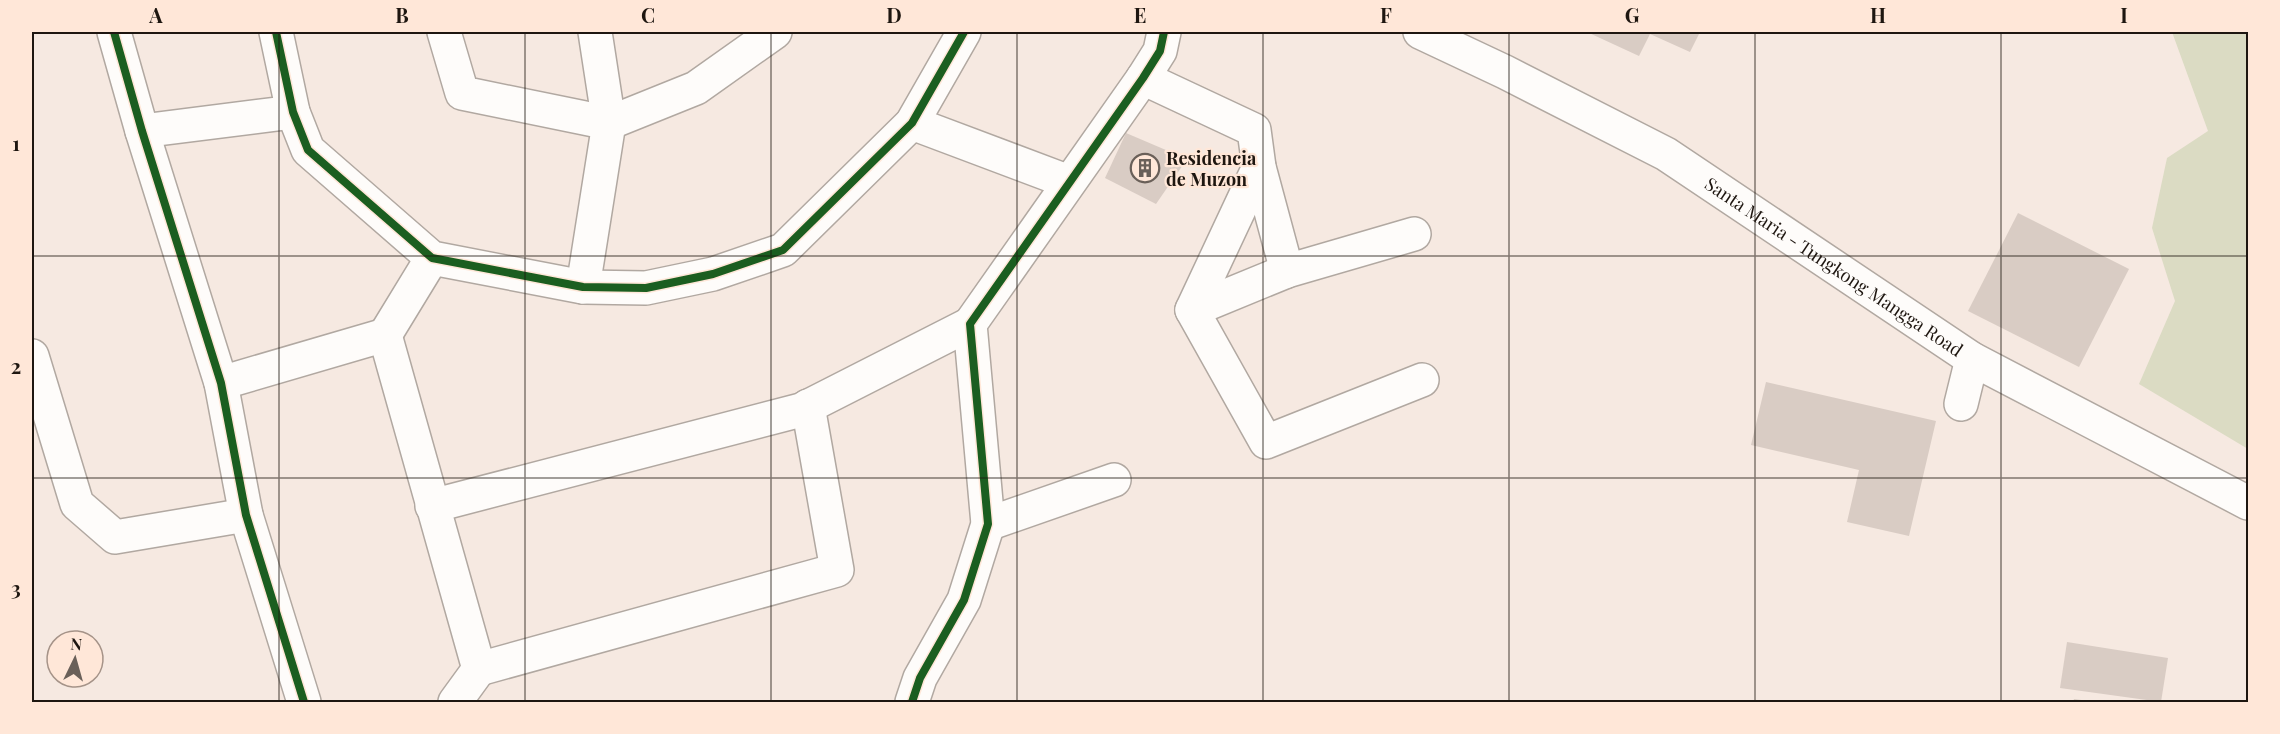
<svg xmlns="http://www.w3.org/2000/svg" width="2280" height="734" viewBox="0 0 2280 734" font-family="'Playfair Display',serif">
<rect width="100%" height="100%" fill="#f6e9e1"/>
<polygon fill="#dbdbc3" points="2172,32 2248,32 2248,449 2139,384 2175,301 2152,228 2167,158 2208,131"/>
<g fill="#d9ccc4">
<polygon points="1587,32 1700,32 1690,52 1650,34 1639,56"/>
<polygon points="1126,133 1187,159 1156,204 1105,178"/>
<polygon points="2018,213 2129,269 2079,367 1968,311"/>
<polygon points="1766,382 1936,421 1909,536 1847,522 1859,470 1751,445"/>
<polygon points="2067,642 2168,658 2161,702 2060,688"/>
<polygon points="2074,699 2089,701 2089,702 2073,702"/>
</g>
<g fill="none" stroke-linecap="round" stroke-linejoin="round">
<g stroke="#b1a8a1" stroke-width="36">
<g id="minor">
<polyline points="114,32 142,131 221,383 246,515 304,702"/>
<polyline points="276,32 293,112 308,150 432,258 583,287 646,288 713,274 783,250 912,123 964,32"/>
<polyline points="444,32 462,93 609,123 696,88 775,32"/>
<polyline points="1143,78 1254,130 1259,167 1287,271"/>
<polyline points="912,123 1069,182"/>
<polyline points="142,131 293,112"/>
<polyline points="1259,167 1192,310 1266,442 1422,380"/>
<polyline points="583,287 609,123 595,32"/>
<polyline points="1192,310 1287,271 1414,234"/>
<polyline points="385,335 432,258"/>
<polyline points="32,356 77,504 115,537 246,515"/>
<polyline points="221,383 385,335 479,669 455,702"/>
<polyline points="1961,404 1972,359"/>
<polyline points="432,506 801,410 970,324"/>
<polyline points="988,524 1114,480"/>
<polyline points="479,669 837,570 808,406"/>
<polyline points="912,702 920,678 964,600 988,524 970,324 1143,78 1160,51 1164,32"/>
</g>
</g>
<g stroke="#b1a8a1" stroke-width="36">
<g id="major">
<path id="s1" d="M 1420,32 L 1505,72 L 1666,154 L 1972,359 L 2248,503"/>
</g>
</g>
<use href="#minor" stroke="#fefcfa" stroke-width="33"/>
<use href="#major" stroke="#fefcfa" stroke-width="33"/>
<g stroke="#ffe7d8" stroke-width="11">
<g id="cycleway">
<polyline points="114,32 142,131 221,383 246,515 304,702"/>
<polyline points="276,32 293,112 308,150 432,258 583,287 646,288 713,274 783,250 912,123 964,32"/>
<polyline points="912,702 920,678 964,600 988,524 970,324 1143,78 1160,51 1164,32"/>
</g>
</g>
<use href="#cycleway" stroke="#1b5e20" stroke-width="8"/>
</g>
<path fill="none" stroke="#1e1610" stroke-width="1.5" stroke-opacity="0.55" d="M 279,32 L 279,702M 525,32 L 525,702M 771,32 L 771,702M 1017,32 L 1017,702M 1263,32 L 1263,702M 1509,32 L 1509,702M 1755,32 L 1755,702M 2001,32 L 2001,702M 32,256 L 2248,256M 32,478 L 2248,478"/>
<defs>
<g id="building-ring" transform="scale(1.5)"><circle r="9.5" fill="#ffe7d8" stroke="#6a6059" stroke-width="1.5"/><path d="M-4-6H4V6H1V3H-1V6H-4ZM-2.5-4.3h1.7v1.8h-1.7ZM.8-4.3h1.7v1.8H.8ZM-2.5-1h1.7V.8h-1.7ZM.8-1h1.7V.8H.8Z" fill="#6a6059"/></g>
</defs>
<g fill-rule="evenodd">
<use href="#building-ring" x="1145" y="168"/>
</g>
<g text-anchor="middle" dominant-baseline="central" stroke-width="4.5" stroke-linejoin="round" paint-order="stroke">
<g font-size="18" font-weight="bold" fill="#1e1610" stroke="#ffe7d8" text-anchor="start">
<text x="1166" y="158">Residencia<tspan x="1166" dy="21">de Muzon</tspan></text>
</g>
<g font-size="18" fill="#1e1610" stroke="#ffe7d8">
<text stroke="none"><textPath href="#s1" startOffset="477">Santa Maria - Tungkong Mangga Road</textPath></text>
</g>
</g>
<rect width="2280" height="734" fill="none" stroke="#ffe7d8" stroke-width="66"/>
<g transform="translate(75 659) rotate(5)"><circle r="28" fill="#ffe7d8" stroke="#a59388" stroke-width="1.5"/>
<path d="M0-4.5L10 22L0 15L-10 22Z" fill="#6a6059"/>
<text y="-9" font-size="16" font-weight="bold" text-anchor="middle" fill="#1e1610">N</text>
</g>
<rect x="33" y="33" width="2214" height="668" fill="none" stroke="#1e1610" stroke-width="2"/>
<g font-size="20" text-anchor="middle" font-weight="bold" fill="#1e1610">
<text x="156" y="23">A</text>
<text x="402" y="23">B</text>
<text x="648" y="23">C</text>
<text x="894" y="23">D</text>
<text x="1140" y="23">E</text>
<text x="1386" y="23">F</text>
<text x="1632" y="23">G</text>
<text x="1878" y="23">H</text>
<text x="2124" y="23">I</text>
<text x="16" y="151">1</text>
<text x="16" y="374">2</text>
<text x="16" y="596">3</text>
</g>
</svg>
